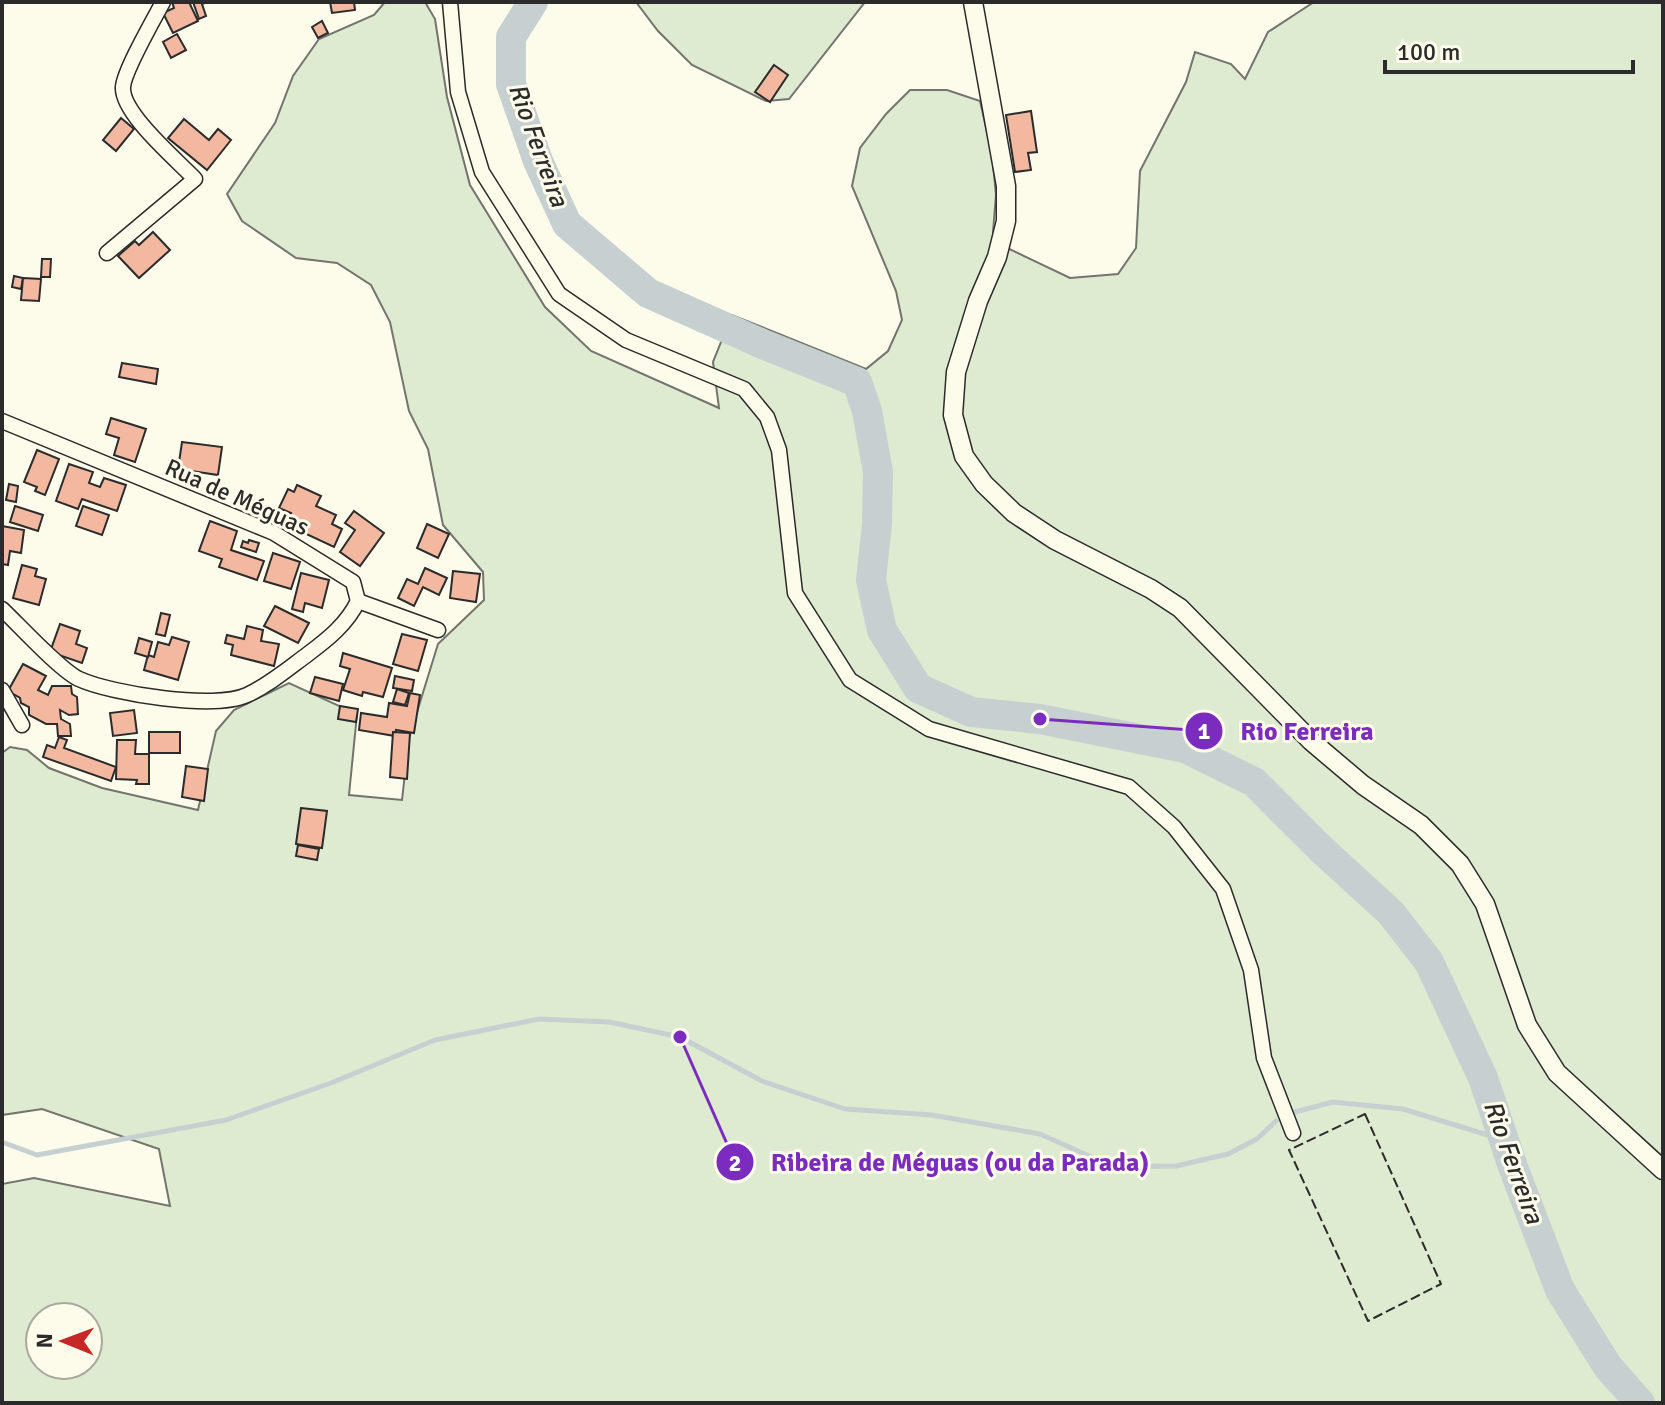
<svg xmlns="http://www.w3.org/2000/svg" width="1665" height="1405" viewBox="0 0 1665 1405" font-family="Signika,sans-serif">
<rect width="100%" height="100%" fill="#fdfbea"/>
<g fill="#deebd1" stroke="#74746e" stroke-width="2" fill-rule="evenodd">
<path d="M 385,2 L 425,2 L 435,19 L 447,97 L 470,185 L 545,307 L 591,351 L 719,408 L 713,362 L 732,315 L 866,369 L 888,351 L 902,320 L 896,291 L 852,186 L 860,148 L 886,114 L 910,90 L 947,90 L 980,101 L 992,154 L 996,195 L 993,232 L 1003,246 L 1070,278 L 1118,274 L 1136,248 L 1140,171 L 1186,82 L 1195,52 L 1231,64 L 1245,79 L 1268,32 L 1314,2 L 1663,2 L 1663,1403 L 2,1403 L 2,1184 L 34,1178 L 170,1206 L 159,1149 L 42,1109 L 2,1115 L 2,753 L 10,747 L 27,750 L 49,768 L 102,788 L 198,810 L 216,731 L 234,710 L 289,683 L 357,714 L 349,795 L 402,800 L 409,738 L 438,644 L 484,600 L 483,572 L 443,525 L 428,449 L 409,411 L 390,322 L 371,285 L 337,263 L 296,258 L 242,221 L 227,194 L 275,123 L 293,76 L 319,39 L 374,15 ZM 40,1317 L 88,1317 L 88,1365 L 40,1365 Z"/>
<polygon points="636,2 865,2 789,99 766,101 692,65 658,31"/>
</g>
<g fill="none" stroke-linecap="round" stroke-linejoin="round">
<g stroke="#c7d0d0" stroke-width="5">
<polyline points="1295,1112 1333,1102 1403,1109 1504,1140"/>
<polyline points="2,1142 37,1155 226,1120 331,1083 435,1040 539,1019 609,1022 680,1037 762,1081 845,1109 932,1115 1040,1134 1114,1167 1176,1166 1228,1154 1257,1139 1276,1121"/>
</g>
<polyline stroke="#c7d0d0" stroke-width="30" points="533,2 511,37 511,84 538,161 567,224 648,293 765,345 857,382 867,411 878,472 877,524 871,580 882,630 918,688 971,712 1040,719 1185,748 1254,782 1321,849 1391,913 1429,962 1483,1078 1513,1167 1560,1290 1608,1367 1640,1403"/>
</g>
<g fill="#f2b8a0" stroke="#2b2b2b" stroke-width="2">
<polygon points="172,2 189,2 198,21 173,33 163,13 174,8"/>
<polygon points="193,2 207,2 202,4 206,16 199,19"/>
<polygon points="330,2 354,2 355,10 332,13"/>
<polygon points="322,21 328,33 318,38 312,27"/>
<polygon points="177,34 186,50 171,58 163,42"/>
<polygon points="774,65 788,75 770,102 755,92"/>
<polygon points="1031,111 1037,152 1028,153 1031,170 1015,172 1006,115"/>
<polygon points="121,118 134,129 116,151 103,140"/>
<polygon points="184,119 209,140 218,129 231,140 207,170 168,138"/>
<polygon points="153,232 170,250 139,278 118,256 135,241 139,245"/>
<polygon points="42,259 51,259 50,277 41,277"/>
<polygon points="14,276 23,278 21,289 12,287"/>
<polygon points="23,278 41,279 39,301 21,300"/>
<polygon points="122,363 158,369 156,384 119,377"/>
<polygon points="111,418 146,429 135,462 114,455 119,438 106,434"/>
<polygon points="182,442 222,447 218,475 178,469"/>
<polygon points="37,450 59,459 45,495 35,491 37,487 24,482"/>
<polygon points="69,464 93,472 89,483 100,487 104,478 126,485 117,511 82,499 78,509 56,501"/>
<polygon points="9,484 18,486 16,502 6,500"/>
<polygon points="297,485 321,496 316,506 336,515 332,524 342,529 334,547 285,524 291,513 279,508 288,489 294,492"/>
<polygon points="15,506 43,515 38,531 10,522"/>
<polygon points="83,506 109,515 102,535 76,526"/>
<polygon points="354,511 384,533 360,566 340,552 355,530 345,523"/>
<polygon points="210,521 237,531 231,550 264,561 257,580 219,567 222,559 199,551"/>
<polygon points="427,524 449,534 438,558 417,548"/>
<polygon points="2,526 24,530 21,553 10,551 8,565 2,564"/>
<polygon points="249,540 259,543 256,552 241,547 243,541 248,543"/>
<polygon points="273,553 300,562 291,589 264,581"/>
<polygon points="22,565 37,569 35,576 46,579 39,605 13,598"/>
<polygon points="425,568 447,578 439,595 423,587 414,606 398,598 407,579 418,584"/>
<polygon points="453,571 480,574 476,602 450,598"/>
<polygon points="301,573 329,580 322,608 305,603 303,612 292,609"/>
<polygon points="275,606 309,623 298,643 264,626"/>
<polygon points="161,613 170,615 165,636 156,634"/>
<polygon points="60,624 80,631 76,644 87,648 82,663 50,652"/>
<polygon points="247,626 263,630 261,641 279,644 274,666 231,655 233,645 225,643 227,635 244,639"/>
<polygon points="402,634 427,640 418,671 393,664"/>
<polygon points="172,637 189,642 178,680 144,670 148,655 154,657 158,642 169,645"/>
<polygon points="139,638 152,642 148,657 135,653"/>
<polygon points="343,653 392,668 383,697 363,692 362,696 343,690 350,669 340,666"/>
<polygon points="23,664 46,676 38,690 48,695 52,686 71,686 72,694 77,697 78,714 69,715 60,710 61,719 70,724 71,736 58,736 57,724 46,724 29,715 29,707 21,703 20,698 8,691"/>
<polygon points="395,676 414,680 412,691 393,688"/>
<polygon points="315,677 343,684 339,701 310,693"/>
<polygon points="397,689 409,693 405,705 393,702"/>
<polygon points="410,693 420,695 414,733 396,730 395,736 359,730 361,713 387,717 389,703 407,706"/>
<polygon points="340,706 358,709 356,722 338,719"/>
<polygon points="134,710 137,733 113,736 110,713"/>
<rect x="149" y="732" width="31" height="21"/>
<polygon points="393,732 410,733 407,779 390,777"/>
<polygon points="59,737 67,740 64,748 116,767 111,781 43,757 47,745 55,748"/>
<polygon points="117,740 136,740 135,754 149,754 149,784 136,784 137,780 116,779"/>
<polygon points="186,766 208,769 204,801 182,797"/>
<polygon points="301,808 327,811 322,848 296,844"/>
<polygon points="298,845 319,849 317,860 296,856"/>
</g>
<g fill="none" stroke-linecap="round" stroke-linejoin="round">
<g stroke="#2b2b2b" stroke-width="17">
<g id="minor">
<polyline points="450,2 458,92 482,172 559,294 626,340 744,389 767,417 779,450 795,593 850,680 929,729 1129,787 1174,827 1223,889 1251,970 1264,1058 1293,1133"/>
<path d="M 107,253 L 195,179 C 177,160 121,113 123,87 C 124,71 154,19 163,2"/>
<polyline points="2,421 274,533 353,582 358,601"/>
<polyline points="358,601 438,630"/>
<path d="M 2,609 C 19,625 61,671 79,679 C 112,694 215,710 247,695 C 269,685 289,668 308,654 C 328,639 347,624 358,601"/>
<polyline points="2,690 22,725"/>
</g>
</g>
<g stroke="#2b2b2b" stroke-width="21">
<polyline id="tertiary" points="973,2 1006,186 1006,221 997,257 978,301 956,372 953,415 964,456 984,484 1014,513 1055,540 1151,589 1180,608 1311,741 1363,785 1421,825 1460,864 1485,904 1527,1025 1557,1073 1663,1170"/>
</g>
<use href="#minor" stroke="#fdfbea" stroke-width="14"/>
<use href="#tertiary" stroke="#fdfbea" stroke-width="18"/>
<polygon stroke="#2b2b2b" stroke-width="2" stroke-dasharray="10 4" stroke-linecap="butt" points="1365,1114 1441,1284 1368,1321 1289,1150"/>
</g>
<g text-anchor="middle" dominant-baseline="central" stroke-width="6" stroke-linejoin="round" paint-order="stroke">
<g font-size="24" fill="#2b2b2b" stroke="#fdfbea">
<text transform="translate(237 497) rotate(24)">Rua de Méguas</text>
</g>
<g font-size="26" font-style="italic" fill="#2b2b2b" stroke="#fdfbea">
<text transform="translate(538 145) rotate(70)">Rio Ferreira</text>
<text transform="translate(1513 1162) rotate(70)">Rio Ferreira</text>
</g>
</g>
<path fill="none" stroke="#7b2cbf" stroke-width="3" d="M1040 719L1204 731M680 1037L735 1162"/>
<g fill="#7b2cbf" stroke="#fdfbea" stroke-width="3">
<circle cx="1040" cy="719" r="8"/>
<circle cx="680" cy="1037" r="8"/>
<circle cx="1204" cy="731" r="20"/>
<circle cx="735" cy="1162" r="20"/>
</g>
<g font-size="24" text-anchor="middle" font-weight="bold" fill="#fff">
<text x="1204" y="739">1</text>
<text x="735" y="1171">2</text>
</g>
<g font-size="26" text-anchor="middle" font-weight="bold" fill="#7b2cbf" stroke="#fdfbea" stroke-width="6" stroke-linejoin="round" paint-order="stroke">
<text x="1307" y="740">Rio Ferreira</text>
<text x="960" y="1171">Ribeira de Méguas (ou da Parada)</text>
</g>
<rect width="1665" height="1405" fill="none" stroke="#2b2b2b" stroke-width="8"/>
<g transform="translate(64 1341) rotate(271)"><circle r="38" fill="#fdfbea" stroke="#a9a89e" stroke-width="2"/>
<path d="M0-6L14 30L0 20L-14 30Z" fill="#c62828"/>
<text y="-12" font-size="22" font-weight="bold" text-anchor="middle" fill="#2b2b2b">N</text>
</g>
<path d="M1385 60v12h248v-12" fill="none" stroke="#2b2b2b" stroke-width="4"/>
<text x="1397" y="60" font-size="24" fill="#2b2b2b" stroke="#fdfbea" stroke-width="6" paint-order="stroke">100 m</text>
</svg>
